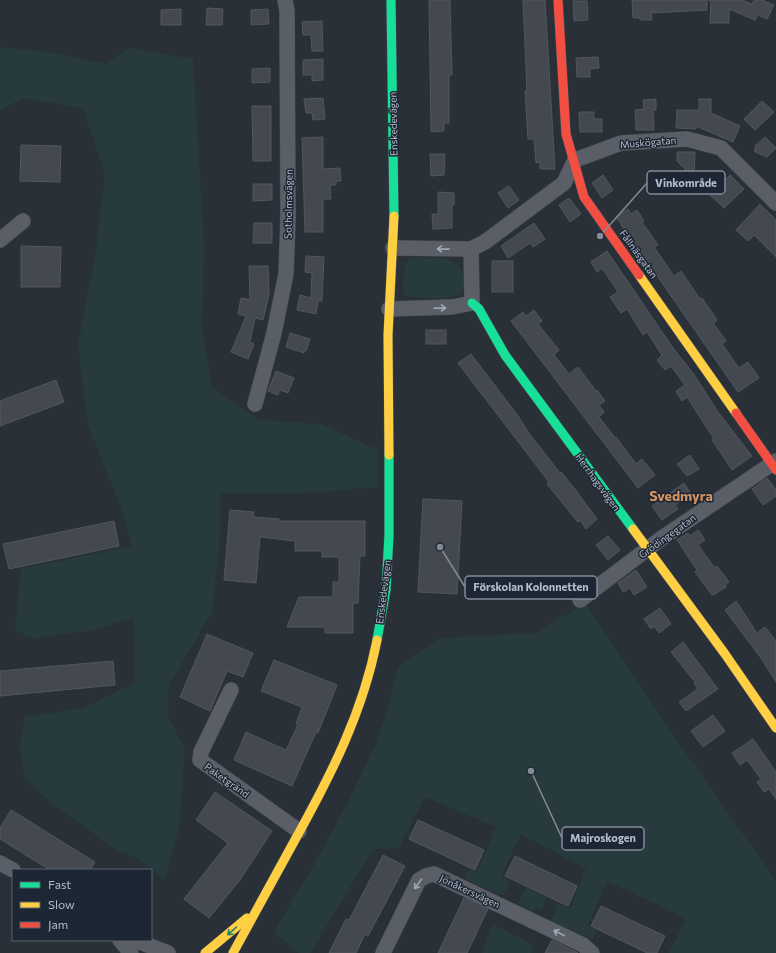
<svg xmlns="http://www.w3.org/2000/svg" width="776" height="953" viewBox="0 0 776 953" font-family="Commissioner,sans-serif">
<rect width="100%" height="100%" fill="#2a3038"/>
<g fill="#273a3e">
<polygon points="0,47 47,52 106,64 130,48 193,59 204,244 202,330 212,388 258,420 321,424 378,450 378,487 307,493 221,493 219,548 212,612 169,685 168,716 185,749 179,828 165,879 137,858 120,852 55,806 25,779 20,747 25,717 83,708 135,682 134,618 88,631 34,638 15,630 21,569 132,546 120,505 88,426 78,345 95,257 105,174 83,108 22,98 0,111"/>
<path d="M 411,258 C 431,258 452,253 463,272 C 463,279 465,288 461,293 C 454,301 415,298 405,296 L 402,290 L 405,264 Z"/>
<polygon points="585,603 674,736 776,881 776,953 669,953 686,918 607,881 588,925 597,930 593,940 551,921 556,910 555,908 556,904 570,908 586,869 521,834 501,876 510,881 503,896 465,879 469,869 477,872 496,827 425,797 399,848 373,849 310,953 299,953 274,932 315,863 348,802 375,746 387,711 398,667 440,638 536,633"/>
<polygon points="526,887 547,897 542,909 536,906 533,912 518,904"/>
<polygon points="493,924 534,945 531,953 482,953"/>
</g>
<g fill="#444950" stroke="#52575f">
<polygon points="429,0 450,0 452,75 449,75 449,123 444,123 444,131 431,132"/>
<polygon points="523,0 545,0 555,169 540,169 540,162 536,163 534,139 528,139 525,91 527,91"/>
<polygon points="632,0 707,0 707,10 651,13 652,20 640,20 640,18 633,18"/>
<polygon points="708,0 742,0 752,4 754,0 762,0 774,5 767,19 758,15 755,20 729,9 729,23 710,23 711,1"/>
<polygon points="573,1 587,1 588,20 574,21"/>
<polygon points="207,8 223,9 222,25 206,25"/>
<polygon points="181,9 181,25 161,25 161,10"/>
<polygon points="268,9 269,24 251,25 251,10"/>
<polygon points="322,21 323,51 312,51 311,35 303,35 302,22"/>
<polygon points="598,57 599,68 590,69 590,77 577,77 576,58"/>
<polygon points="323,59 323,80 312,81 312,75 303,75 303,60"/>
<polygon points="270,68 270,82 252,83 252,69"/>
<polygon points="323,98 325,119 313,120 312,113 306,113 304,99"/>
<polygon points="656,99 656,110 653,111 654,130 636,130 635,110 644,109 643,100"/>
<polygon points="699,99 711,99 711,113 740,126 733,142 696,126 696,129 676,128 677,110 699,110"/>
<polygon points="762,101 774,112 755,130 744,119"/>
<polygon points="252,106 271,106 271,161 253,161"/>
<polygon points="579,112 594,112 594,119 602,119 602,132 580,132"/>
<polygon points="323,137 323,169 340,168 341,181 336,181 336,185 330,185 331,199 323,199 323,232 305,232 302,138"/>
<polygon points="765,137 776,148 767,157 755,152 755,146"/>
<polygon points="21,145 61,146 60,182 20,181"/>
<polygon points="677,152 695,152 694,178 677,161"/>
<polygon points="430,154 445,154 444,175 431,176"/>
<polygon points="603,175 613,190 602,198 592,183"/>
<polygon points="730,175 744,189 724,208 710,195"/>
<polygon points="253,184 272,184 272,200 253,201"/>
<polygon points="509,186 519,200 508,208 498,193"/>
<polygon points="438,192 454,193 454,205 452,204 452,228 433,229 432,214 438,214"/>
<polygon points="569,198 581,214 570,222 559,205"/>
<polygon points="760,204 776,220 776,257 754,235 748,241 736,230"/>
<polygon points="628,209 631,214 637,210 644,221 642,222 658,245 654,247 674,276 681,271 700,299 702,298 717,320 713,323 726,341 722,344 739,368 748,362 759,378 738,392 616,217"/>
<polygon points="254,223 272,223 272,243 253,243"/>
<polygon points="534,223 545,239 533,247 530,243 508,258 501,246"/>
<polygon points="21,246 61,247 60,287 21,287"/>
<polygon points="607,251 673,348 693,373 718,412 752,456 732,470 712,440 714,439 687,397 682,401 676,391 685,385 671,366 665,370 657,360 662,355 647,332 643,335 627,309 621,313 610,297 618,292 602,268 597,272 591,262"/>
<polygon points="306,256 324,257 322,301 318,301 316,314 297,310 300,295 311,298 312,273 305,272"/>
<rect x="492" y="261" width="21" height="31"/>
<polygon points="249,266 268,266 269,295 263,320 255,318 250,342 254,344 248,359 231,352 246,316 238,314 241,298 250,300"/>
<polygon points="534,310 542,321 538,324 559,350 554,355 569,374 578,367 596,391 597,390 605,401 599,405 604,412 599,417 615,438 616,437 636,464 642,459 655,475 638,488 511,321 523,312 526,316"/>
<rect x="426" y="330" width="20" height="14"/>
<polygon points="290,333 310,339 306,351 304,350 304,353 286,347"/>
<polygon points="471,354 518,416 528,432 560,473 561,472 574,488 597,519 586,529 580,520 578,522 547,484 549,482 458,363"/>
<polygon points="276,371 294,378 288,393 280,390 278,395 268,391"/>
<polygon points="56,380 64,402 0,426 0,401"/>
<polygon points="690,455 699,469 687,476 677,464"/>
<polygon points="767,478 776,490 776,496 763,505 752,489"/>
<polygon points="684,483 691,494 675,505 678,509 662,520 652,506"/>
<polygon points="423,499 462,501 457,594 418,592"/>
<polygon points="230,510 254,512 253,517 279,519 279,521 365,521 365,556 360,556 358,603 353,603 353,633 325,633 325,627 287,627 299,597 333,597 333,582 339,582 339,557 322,557 322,551 295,551 295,541 260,537 256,583 224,580"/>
<polygon points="114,521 119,546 9,569 3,544"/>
<polygon points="698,530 705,540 698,545 715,568 717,566 729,582 725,585 726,587 715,594 712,595 695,572 697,570 677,540 688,533 690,536"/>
<polygon points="608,536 620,550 608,560 596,545"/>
<polygon points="636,570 647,587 634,595 630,588 623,592 618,583"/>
<polygon points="736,601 757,633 765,627 776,641 776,682 761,658 725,610"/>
<polygon points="660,608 671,624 659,633 654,626 651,629 644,619"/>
<polygon points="207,634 253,653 243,677 227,671 210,711 180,697"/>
<polygon points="683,642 718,689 686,711 679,702 698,689 694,683 695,682 671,652"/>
<polygon points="274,660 337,685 318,733 316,732 292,786 234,760 246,732 286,750 298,725 296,724 302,707 261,691"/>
<polygon points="113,661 115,685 0,696 0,671"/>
<polygon points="713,715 725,731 703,747 691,731"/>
<polygon points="753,739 776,772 776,799 769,789 764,792 757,782 761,779 747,760 740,765 732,753"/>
<polygon points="215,792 272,831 240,880 209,918 184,899 228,843 196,820"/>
<polygon points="11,810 95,862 90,870 50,870 0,839 0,828"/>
<polygon points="418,820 484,850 475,870 409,839"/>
<polygon points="383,855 405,866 368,936 365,934 356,953 329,953 346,919 349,920"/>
<polygon points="515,856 577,886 568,906 505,876"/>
<polygon points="464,898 488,909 467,953 438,953"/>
<polygon points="601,906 665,936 657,953 647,953 591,926"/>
<polygon points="552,940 578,953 545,953"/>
</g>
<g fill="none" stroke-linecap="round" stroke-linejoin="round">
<g stroke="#484c53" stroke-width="16">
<g id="street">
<polyline points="0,240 23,221"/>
<polyline points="393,248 471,249 485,242 564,183 575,160 621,143 687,139 721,148 776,203"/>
<polyline points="389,309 452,307 472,303 471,249"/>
<polyline points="255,404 274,333 286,274 288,218 287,11 285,0"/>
<polyline points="580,600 662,538 776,461"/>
<polyline points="231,690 201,752 200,760 299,831"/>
<polyline points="0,863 13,870"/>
<polyline points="120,940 131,953"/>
<polyline points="135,940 168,953"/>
<polyline points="383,953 419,880 426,876 434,874 583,945 592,953"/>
</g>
</g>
<g stroke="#484c53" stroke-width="10">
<g id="fast">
<polyline points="391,0 394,216"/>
<polyline points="472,303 479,309 505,355 633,529"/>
<polyline points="377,640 386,590 389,535 389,455"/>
</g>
</g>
<g stroke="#484c53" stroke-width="10">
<g id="slow">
<polyline points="639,275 736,413"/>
<polyline points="389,455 388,335 394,216"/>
<polyline points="633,529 725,654 776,728"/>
<polyline points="205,953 247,918"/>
<path d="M 233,953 C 254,915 275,877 296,838 C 331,775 363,712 377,640"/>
</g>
</g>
<g stroke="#484c53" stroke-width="10">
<g id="jam">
<polyline points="558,0 566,134 584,197 639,275"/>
<polyline points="736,413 776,470"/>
</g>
</g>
<use href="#street" stroke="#5a5e66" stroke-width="15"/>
<use href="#fast" stroke="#16e098" stroke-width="9"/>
<use href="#slow" stroke="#ffcf43" stroke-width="9"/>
<use href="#jam" stroke="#f24e42" stroke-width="9"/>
</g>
<defs><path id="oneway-shaft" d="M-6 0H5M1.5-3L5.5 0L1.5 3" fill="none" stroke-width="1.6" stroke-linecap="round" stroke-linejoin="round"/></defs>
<g stroke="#a2a9b5">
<use href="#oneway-shaft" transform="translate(443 249) rotate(-179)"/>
<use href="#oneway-shaft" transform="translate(440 308) rotate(-2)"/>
<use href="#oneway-shaft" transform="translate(418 884) rotate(126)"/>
<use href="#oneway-shaft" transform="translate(559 933) rotate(-154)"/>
</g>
<use stroke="#1a8366" href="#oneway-shaft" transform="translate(232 931) rotate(138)"/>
<g text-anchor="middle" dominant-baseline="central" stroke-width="3" stroke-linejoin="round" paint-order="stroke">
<g font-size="10" fill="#b4bcc9" stroke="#1d2633">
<text transform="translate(393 124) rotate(-91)">Enskedevägen</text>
<text transform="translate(648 142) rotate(-5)">Muskögatan</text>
<text transform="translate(288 204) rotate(-89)">Sotholmsvägen</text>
<text transform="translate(639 254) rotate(54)">Fållnäsgatan</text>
<text transform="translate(598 482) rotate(54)">Herrhagsvägen</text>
<text transform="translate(667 536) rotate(-36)">Grödingegatan</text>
<text transform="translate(383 592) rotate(-83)">Enskedevägen</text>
<text transform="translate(227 780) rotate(35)">Paketgränd</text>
<text transform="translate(470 891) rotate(25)">Jönåkersvägen</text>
</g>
<g font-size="14" font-weight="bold" fill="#d59563" stroke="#1d2633">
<text x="681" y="495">Svedmyra</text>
</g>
</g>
<path fill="none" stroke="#848b96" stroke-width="1.5" d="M600 236L647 183M440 547L465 587M531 771L562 838"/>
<g fill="#848b96" stroke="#1d2633" stroke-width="1.5">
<circle cx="600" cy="236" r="4"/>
<circle cx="440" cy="547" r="4"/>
<circle cx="531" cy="771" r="4"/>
</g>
<g fill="#1d2633" stroke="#848b96" stroke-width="1.5">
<rect x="647" y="171" width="78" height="23" rx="4"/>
<rect x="465" y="576" width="132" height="23" rx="4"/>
<rect x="562" y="827" width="82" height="23" rx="4"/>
</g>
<g font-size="11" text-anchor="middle" font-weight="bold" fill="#b4bcc9">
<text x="686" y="187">Vinkområde</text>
<text x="531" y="591">Förskolan Kolonnetten</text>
<text x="603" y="842">Majroskogen</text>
</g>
<rect x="12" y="869" width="140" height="72" fill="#1d2633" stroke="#59626f"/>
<rect x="20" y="882" width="20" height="6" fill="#16e098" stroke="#59626f"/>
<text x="48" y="889" font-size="12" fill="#b4bcc9">Fast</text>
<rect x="20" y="902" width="20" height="6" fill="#ffcf43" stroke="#59626f"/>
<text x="48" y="909" font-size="12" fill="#b4bcc9">Slow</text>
<rect x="20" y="922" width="20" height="6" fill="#f24e42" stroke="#59626f"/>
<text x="48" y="929" font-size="12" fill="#b4bcc9">Jam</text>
</svg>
